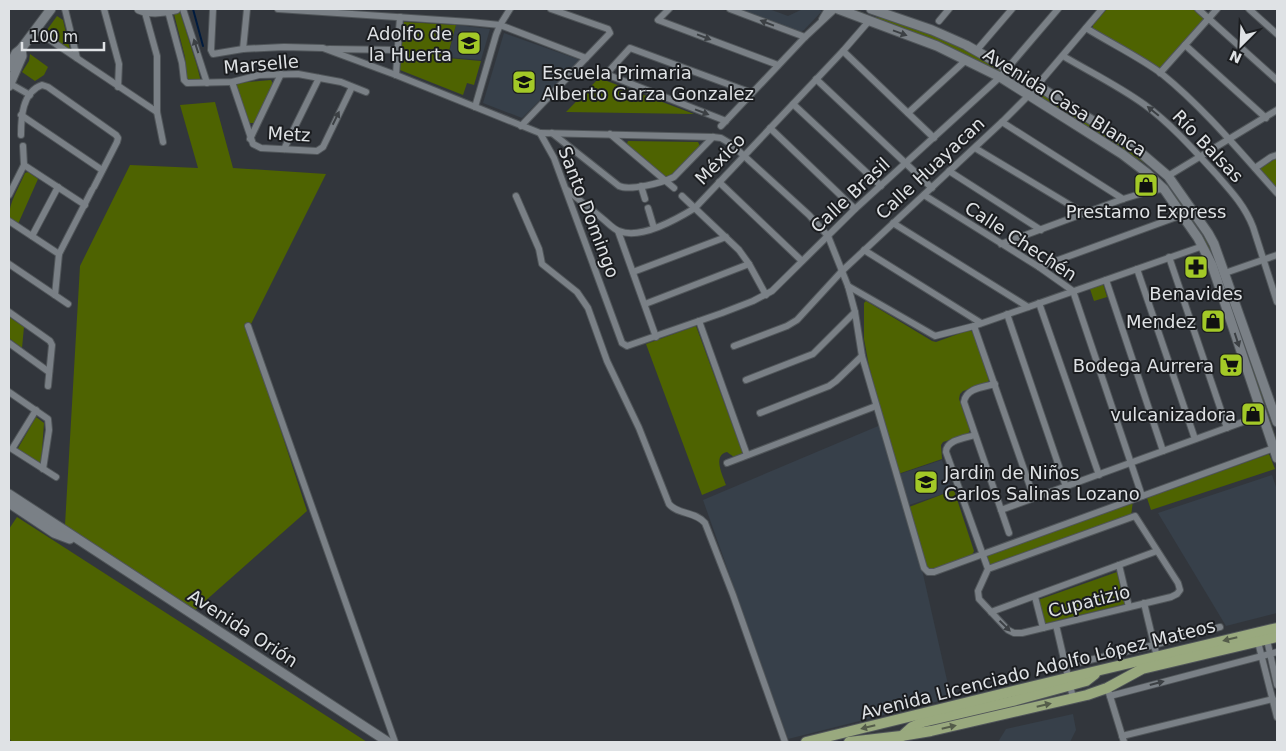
<svg xmlns="http://www.w3.org/2000/svg" width="1286" height="751" viewBox="0 0 1286 751" font-family="'DejaVu Sans',sans-serif">
<rect width="100%" height="100%" fill="#32363c"/>
<g fill="#37404a">
<polygon points="738,9 769,9 788,16 803,9 816,9 822,11 804,30 800,32"/>
<polygon points="456,25 490,29 481,60 448,57"/>
<polygon points="504,33 580,60 522,118 483,103"/>
<polygon points="883,424 923,574 951,698 788,739 703,500"/>
<polygon points="942,460 952,491 909,505 900,474"/>
<polygon points="1272,475 1277,490 1277,613 1226,626 1158,513"/>
<polygon points="1073,714 1076,730 1070,742 998,742 1006,729"/>
</g>
<g fill="#4e6301">
<polygon points="848,9 853,9 874,17 889,19 943,39 969,51 1002,71 999,75 966,55 847,12"/>
<polygon points="1107,9 1194,9 1203,17 1204,20 1161,68 1157,68 1093,29 1093,25"/>
<polygon points="180,12 197,66 201,82 186,80 185,57 174,14"/>
<polygon points="57,16 63,20 70,50 44,34"/>
<polygon points="404,22 456,25 447,58 481,61 474,85 467,83 463,95 400,70"/>
<polygon points="30,54 48,67 44,75 35,81 22,72 29,61"/>
<polygon points="599,78 694,114 566,112"/>
<polygon points="271,80 273,84 254,123 247,123 235,88 238,83"/>
<path d="M 1036,92 C 1078,111 1122,139 1156,170 L 1035,95 Z"/>
<polygon points="215,102 233,168 326,174 248,330 307,511 195,610 65,525 80,266 130,165 198,168 180,105"/>
<polygon points="628,141 698,142 700,146 670,177 665,177 626,146"/>
<polygon points="1275,159 1277,159 1277,190 1260,171 1261,168"/>
<path d="M 28,172 L 38,179 L 18,224 L 9,217 C 9,202 19,188 25,173 Z"/>
<polygon points="1173,195 1176,196 1206,241 1221,271 1277,442 1275,443 1216,269 1173,197"/>
<polygon points="1103,284 1107,297 1094,301 1090,289"/>
<polygon points="866,301 932,341 936,342 969,330 973,332 989,380 987,383 963,391 960,394 959,399 970,430 968,434 943,442 941,445 942,459 898,474 869,366 864,339 864,303"/>
<polygon points="9,317 24,327 22,348 9,338"/>
<path d="M 696,326 L 743,454 L 734,457 L 727,452 C 712,455 723,476 726,485 L 702,495 L 646,344 Z"/>
<polygon points="36,417 44,423 41,464 17,450"/>
<polygon points="1269,454 1275,469 1151,510 1147,498"/>
<polygon points="954,490 974,551 972,555 931,570 926,565 909,507"/>
<polygon points="1133,501 1131,516 993,566 989,565 987,556"/>
<polygon points="17,517 367,742 12,742 9,738 9,529"/>
<polygon points="1117,572 1125,604 1043,624 1038,600"/>
</g>
<g fill="none" stroke-linecap="round" stroke-linejoin="round">
<polyline stroke="#001b3e" stroke-width="2" points="193,9 203,46"/>
<g stroke="#505559" stroke-width="8">
<g id="minor">
<polyline points="65,9 77,58"/>
<polyline points="104,9 119,64 118,87"/>
<polyline points="144,9 157,56 157,112 163,142"/>
<polyline points="183,9 207,83"/>
<polyline points="213,9 211,50 213,54 243,49 284,47 323,48 396,75 540,133 554,158 622,343 627,346 722,313 753,301 772,291 855,209 1000,77 1058,9"/>
<polyline points="278,9 470,22 500,25 586,58"/>
<polyline points="669,9 658,20 778,65"/>
<polyline points="730,9 805,37"/>
<polyline points="1198,9 1277,80"/>
<polyline points="1249,9 1277,34"/>
<polyline points="168,11 182,63 184,80 187,83 232,82 259,75 298,74 341,82 366,92"/>
<polyline points="822,19 828,9"/>
<polyline points="939,21 949,9"/>
<path d="M 1086,28 C 1110,43 1141,58 1162,74 C 1205,109 1240,152 1277,193"/>
<polyline points="35,30 157,112"/>
<polyline points="1185,45 1266,118"/>
<polyline points="243,49 247,9"/>
<polyline points="329,49 398,50"/>
<polyline points="843,51 934,138"/>
<polyline points="976,51 1012,9"/>
<path d="M 1063,56 C 1090,72 1119,86 1145,105 C 1171,124 1194,150 1216,174 C 1231,191 1245,206 1253,227 L 1277,302"/>
<polyline points="1160,73 1217,9"/>
<polyline points="396,75 400,17"/>
<polyline points="816,79 932,188"/>
<polyline points="232,82 253,144 261,148 317,151 323,147 352,87"/>
<polyline points="9,83 30,95"/>
<polyline points="793,104 881,186"/>
<polyline points="475,107 496,35 500,25 510,9"/>
<polyline points="908,113 966,60"/>
<polyline points="21,115 102,170"/>
<polyline points="726,121 611,76 609,74 609,71 630,48 752,93"/>
<polyline points="1002,122 1123,199"/>
<polyline points="521,126 610,33 608,29 551,9"/>
<polyline points="721,126 805,37 835,9"/>
<polyline points="770,128 855,209"/>
<polyline points="540,133 713,137 721,138 731,144 809,215 828,236 848,286 855,312 862,356 924,568 928,572 934,572 1274,448"/>
<path d="M 552,133 L 619,186 C 630,191 662,183 674,177 L 713,137"/>
<polyline points="610,134 674,188"/>
<path d="M 21,135 C 21,118 22,92 42,85 L 48,87 L 116,135 L 118,138 L 117,142 L 94,187"/>
<polyline points="250,139 281,74"/>
<polyline points="975,148 1085,214"/>
<polyline points="284,149 319,78"/>
<polyline points="24,165 85,205"/>
<polyline points="1255,168 1271,157 1277,155"/>
<polyline points="949,171 1041,230"/>
<polyline points="1168,176 1277,110"/>
<polyline points="719,182 802,261"/>
<polyline points="641,186 645,199"/>
<path d="M 567,190 C 579,200 591,209 603,219 C 608,223 613,229 619,231 C 641,240 677,219 695,208 L 843,51 L 869,21"/>
<polyline points="9,195 24,165 23,146"/>
<polyline points="924,195 1039,267 1073,291 1142,496"/>
<path d="M 516,196 L 539,249 L 542,264 L 577,292 L 588,308 L 607,361 L 639,428 L 669,504 C 678,515 695,511 705,523 L 733,595 L 785,742"/>
<polyline points="682,196 739,250 749,264 766,295"/>
<polyline points="648,208 654,228"/>
<polyline points="9,221 59,254"/>
<polyline points="893,223 1028,307"/>
<polyline points="618,231 656,337"/>
<polyline points="32,236 58,187"/>
<polyline points="1001,244 1123,199 1153,190 1164,189"/>
<polyline points="864,250 981,323"/>
<polyline points="1169,257 1227,428"/>
<polyline points="9,264 68,304"/>
<polyline points="1039,267 1182,215"/>
<polyline points="1137,269 1195,439"/>
<polyline points="633,272 726,237"/>
<polyline points="1225,273 1277,255"/>
<polyline points="1106,280 1163,451"/>
<polyline points="848,286 935,336 974,326 1203,246"/>
<polyline points="55,295 59,254 92,190"/>
<polyline points="1039,303 1099,475"/>
<polyline points="645,304 749,264"/>
<polyline points="9,312 50,341 52,345 48,386"/>
<polyline points="1007,314 1066,487"/>
<polyline points="699,321 747,455"/>
<polyline points="248,326 395,742"/>
<polyline points="974,326 1034,498"/>
<polyline points="9,343 49,372"/>
<polyline points="734,346 787,326 797,320 842,271 1002,122 1029,95 1102,9"/>
<polyline points="746,380 813,354 855,312"/>
<path d="M 995,384 C 984,387 966,388 964,402 L 1009,533"/>
<polyline points="9,392 48,419 49,430 43,469"/>
<polyline points="36,410 12,449 56,477"/>
<polyline points="760,413 829,386 836,381 862,356"/>
<path d="M 975,435 C 965,438 946,440 946,452 L 988,569 L 978,591 L 979,599 L 1008,630 L 1014,633 L 1022,633 L 1171,597 L 1177,594 L 1180,590 L 1178,583 L 1135,516 L 988,569"/>
<polyline points="727,463 876,406"/>
<polyline points="1001,510 1262,415"/>
<polyline points="1119,565 1129,607"/>
<polyline points="1035,597 1043,628"/>
<polyline points="1144,603 1157,657"/>
<polyline points="991,612 1157,551"/>
<polyline points="1056,625 1073,698"/>
<polyline points="1267,640 1277,685"/>
<polyline points="1258,642 1277,717"/>
<polyline points="1064,666 1154,645 1220,627"/>
<polyline points="1109,693 1124,742"/>
<polyline points="1110,696 1277,652"/>
<polyline points="1122,736 1273,699"/>
</g>
</g>
<g stroke="#505559" stroke-width="11">
<g id="tertiary">
<path d="M 139,9 C 151,14 164,12 176,9"/>
<polyline points="838,9 937,46 1000,77 1122,154 1147,173 1164,189 1198,238 1212,265 1277,458"/>
<polyline points="871,9 932,30 966,45 1038,86 1134,147 1168,176 1208,233 1214,244 1277,422"/>
<polyline points="9,67 16,53 21,49 51,9"/>
<polyline points="9,86 22,56 21,49"/>
<polyline points="9,494 388,742"/>
<polyline points="9,503 54,533 70,539"/>
</g>
</g>
<g stroke="#505559" stroke-width="12">
<g id="primary">
<polyline points="902,736 912,727 923,722 1013,701 1086,681 1095,674"/>
<polyline points="806,742 1067,678 1277,628"/>
<polyline points="849,742 901,736 931,731 1087,695 1107,688 1142,669 1277,637"/>
</g>
</g>
<use href="#minor" stroke="#7a8086" stroke-width="6"/>
<use href="#tertiary" stroke="#7a8086" stroke-width="9"/>
<use href="#primary" stroke="#99a97e" stroke-width="10"/>
</g>
<defs><path id="oneway-solid" d="M-6-.8H1V-3.2L6.5 0L1 3.2V.8H-6Z" transform="scale(1.25)"/></defs>
<g fill="#3c4044">
<use href="#oneway-solid" transform="translate(767 23) rotate(-159)"/>
<use href="#oneway-solid" transform="translate(900 33) rotate(20)"/>
<use href="#oneway-solid" transform="translate(704 37) rotate(21)"/>
<use href="#oneway-solid" transform="translate(196 46) rotate(-108)"/>
<use href="#oneway-solid" transform="translate(1153 111) rotate(-141)"/>
<use href="#oneway-solid" transform="translate(702 112) rotate(21)"/>
<use href="#oneway-solid" transform="translate(336 118) rotate(-64)"/>
<use href="#oneway-solid" transform="translate(1237 340) rotate(72)"/>
<use href="#oneway-solid" transform="translate(1005 626) rotate(44)"/>
<use href="#oneway-solid" transform="translate(1157 683) rotate(-15)"/>
</g>
<g fill="#545c4a">
<use href="#oneway-solid" transform="translate(1230 639) rotate(166)"/>
<use href="#oneway-solid" transform="translate(1044 705) rotate(-13)"/>
<use href="#oneway-solid" transform="translate(868 727) rotate(166)"/>
<use href="#oneway-solid" transform="translate(949 727) rotate(-13)"/>
</g>
<defs>
<g id="school-square" transform="scale(1.25)"><rect x="-9" y="-9" width="18" height="18" rx="4" fill="#a3c927" stroke="#1b1d20"/><path d="M0-5L7-2L0 1L-7-2ZM-4 1L0 2.5L4 1V4Q0 6-4 4Z" fill="#111"/></g>
<g id="shop-square" transform="scale(1.25)"><rect x="-9" y="-9" width="18" height="18" rx="4" fill="#a3c927" stroke="#1b1d20"/><path d="M-5-2.5h2.3a2.7 3.5 0 0 1 5.4 0H5L5.5 6h-11ZM-1.5-2.5h3a1.5 2.3 0 0 0-3 0Z" fill="#111"/></g>
<g id="pharmacy-square" transform="scale(1.25)"><rect x="-9" y="-9" width="18" height="18" rx="4" fill="#a3c927" stroke="#1b1d20"/><path d="M-2-6h4v4h4v4h-4v4h-4v-4h-4v-4h4Z" fill="#111"/></g>
<g id="supermarket-square" transform="scale(1.25)"><rect x="-9" y="-9" width="18" height="18" rx="4" fill="#a3c927" stroke="#1b1d20"/><path d="M-6-5.5h2.5l.6 2H6L4.5 2H-2.5L-4.4-4H-6ZM-1.5 3.2a1.3 1.3 0 1 0 .1 0ZM3 3.2a1.3 1.3 0 1 0 .1 0Z" fill="#111"/></g>
</defs>
<g fill-rule="evenodd">
<use href="#school-square" x="469" y="43"/>
<use href="#school-square" x="524" y="82"/>
<use href="#shop-square" x="1146" y="185"/>
<use href="#pharmacy-square" x="1196" y="267"/>
<use href="#shop-square" x="1213" y="321"/>
<use href="#supermarket-square" x="1231" y="365"/>
<use href="#shop-square" x="1253" y="414"/>
<use href="#school-square" x="926" y="482"/>
</g>
<g text-anchor="middle" dominant-baseline="central" stroke-width="4" stroke-linejoin="round" paint-order="stroke">
<g font-size="18" fill="#dfe2e5" stroke="#1b1d20" text-anchor="end">
<text x="452" y="33">Adolfo de<tspan x="452" dy="21">la Huerta</tspan></text>
<text x="542" y="72" text-anchor="start">Escuela Primaria<tspan x="542" dy="21">Alberto Garza Gonzalez</tspan></text>
<text x="1146" y="211" text-anchor="middle">Prestamo Express</text>
<text x="1196" y="293" text-anchor="middle">Benavides</text>
<text x="1196" y="321">Mendez</text>
<text x="1214" y="365">Bodega Aurrera</text>
<text x="1236" y="414">vulcanizadora</text>
<text x="944" y="472" text-anchor="start">Jardin de Niños<tspan x="944" dy="21">Carlos Salinas Lozano</tspan></text>
</g>
<g font-size="18" fill="#dfe2e5" stroke="#1b1d20">
<text transform="translate(261 64) rotate(-5)">Marselle</text>
<text transform="translate(1065 102) rotate(32)">Avenida Casa Blanca</text>
<text transform="translate(289 134) rotate(3)">Metz</text>
<text transform="translate(1208 146) rotate(46)">Río Balsas</text>
<text transform="translate(720 159) rotate(-46)">México</text>
<text transform="translate(930 168) rotate(-43)">Calle Huayacan</text>
<text transform="translate(850 195) rotate(-43)">Calle Brasil</text>
<text transform="translate(589 212) rotate(69)">Santo Domingo</text>
<text transform="translate(1021 241) rotate(33)">Calle Chechén</text>
<text transform="translate(1089 601) rotate(-14)">Cupatizio</text>
<text transform="translate(243 628) rotate(33)">Avenida Orión</text>
<text transform="translate(1038 669) rotate(-14)">Avenida Licenciado Adolfo López Mateos</text>
</g>
</g>
<rect width="1286" height="751" fill="none" stroke="#dfe2e5" stroke-width="20"/>
<g transform="translate(1241 45) rotate(204)" stroke="#1b1d20" stroke-width="4" paint-order="stroke">
<path d="M0-4L9 19L0 12L-9 19Z" fill="#dfe2e5"/>
<text y="-8" font-size="14" font-weight="bold" text-anchor="middle" fill="#dfe2e5">N</text>
</g>
<path d="M22 42v8h82v-8" fill="none" stroke="#dfe2e5" stroke-width="2.5"/>
<text x="30" y="42" font-size="15" fill="#dfe2e5" stroke="#1b1d20" stroke-width="4" paint-order="stroke">100 m</text>
</svg>
